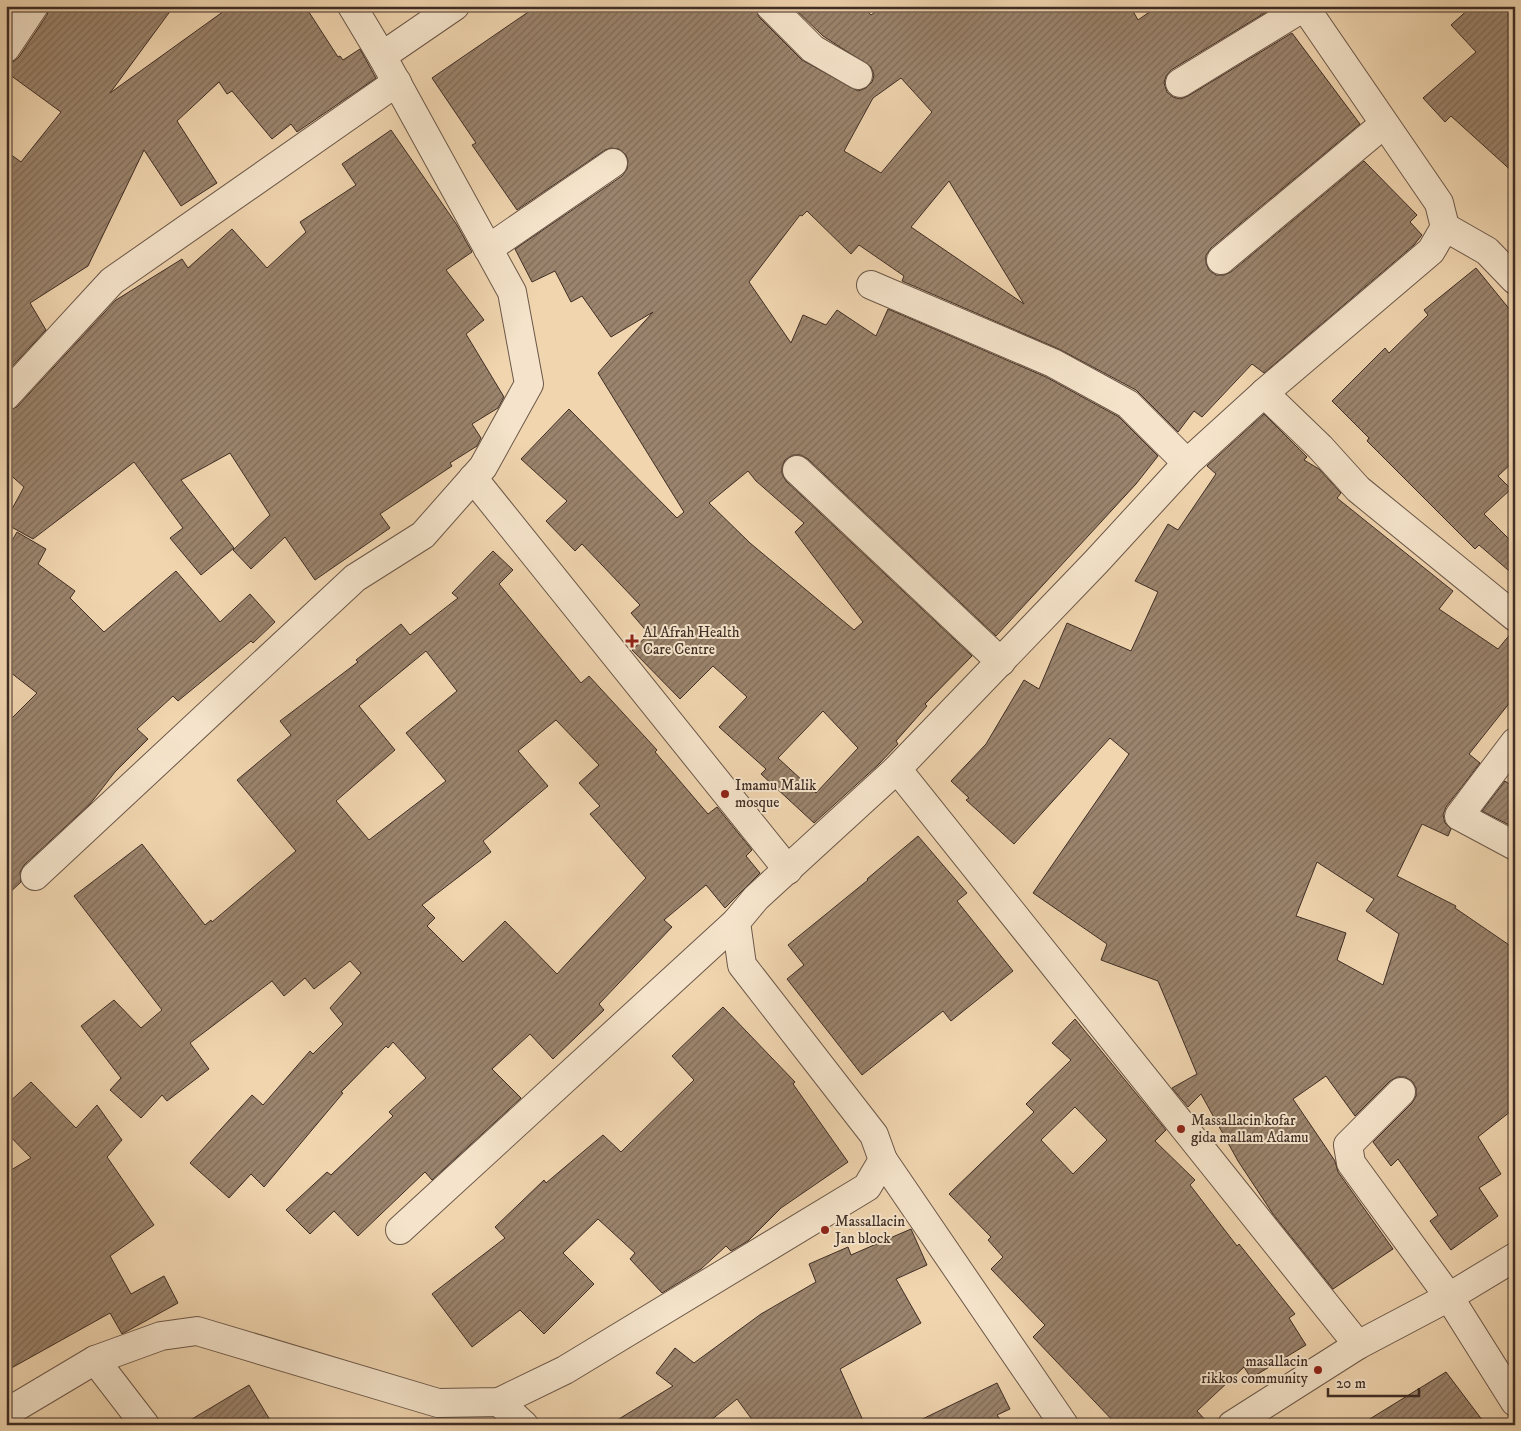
<svg xmlns="http://www.w3.org/2000/svg" width="1521" height="1431" viewBox="0 0 1521 1431" font-family="'IM FELL DW Pica',serif">
<defs>
<pattern id="building-hatch" width="6" height="6" patternUnits="userSpaceOnUse" patternTransform="scale(1.25)"><rect width="6" height="6" fill="#9b846d"/><path d="M-1 1l2-2M0 6l6-6M5 7l2-2" fill="none" stroke="#806c59"/></pattern>
</defs>
<rect width="100%" height="100%" fill="#f0d5af"/>
<filter id="stains"><feTurbulence type="fractalNoise" baseFrequency=".004" numOctaves="4"/><feColorMatrix values="0 0 0 0 .2 0 0 0 0 .09 0 0 0 0 .02 0 0 0 .5 -.17"/></filter>
<radialGradient id="worn" r=".72"><stop offset=".6" stop-color="#630" stop-opacity="0"/><stop offset="1" stop-color="#630" stop-opacity=".3"/></radialGradient>
<g fill="url(#building-hatch)" stroke="#3f2d25" fill-rule="evenodd">
<polygon points="6,6 15,6 6,19"/>
<polygon points="50,6 174,6 110,93 231,6 305,6 338,57 340,56 343,60 360,49 376,78 297,132 291,124 272,139 232,91 227,94 219,82 177,121 217,183 181,206 144,150 88,266 30,303 46,330 6,373 6,151 21,162 61,112 6,72 6,63 13,62 19,57 47,15"/>
<path d="M 537,6 L 755,6 L 759,17 L 802,60 L 858,91 L 866,88 L 872,82 L 874,75 L 871,67 L 823,36 L 792,6 L 863,6 L 871,15 L 884,6 L 1130,6 L 1138,20 L 1158,6 L 1272,6 L 1273,8 L 1171,70 L 1166,76 L 1164,83 L 1167,92 L 1173,97 L 1180,99 L 1188,96 L 1292,33 L 1360,124 L 1211,248 L 1206,255 L 1206,263 L 1209,270 L 1216,275 L 1224,275 L 1231,272 L 1364,161 L 1417,215 L 1410,222 L 1422,235 L 1414,245 L 1264,373 L 1252,364 L 1202,417 L 1194,411 L 1178,432 L 1136,390 L 1059,349 L 902,281 L 904,276 L 859,245 L 851,254 L 807,211 L 802,216 L 800,215 L 749,282 L 791,343 L 803,315 L 826,325 L 837,310 L 876,336 L 888,309 L 1046,377 L 1119,417 L 1158,456 L 1136,484 L 996,636 L 808,459 L 801,455 L 793,455 L 785,460 L 782,467 L 782,474 L 786,481 L 972,656 L 925,704 L 927,706 L 896,741 L 898,744 L 878,765 L 814,823 L 761,774 L 766,769 L 719,727 L 747,697 L 713,666 L 680,699 L 632,650 L 649,634 L 631,613 L 640,605 L 582,544 L 575,551 L 546,521 L 567,501 L 521,459 L 569,409 L 677,518 L 684,512 L 598,373 L 653,312 L 611,337 L 582,296 L 571,302 L 555,271 L 532,282 L 515,249 L 622,176 L 627,169 L 628,161 L 626,155 L 619,149 L 611,148 L 605,150 L 517,210 L 472,145 L 476,143 L 432,78 ZM 901,78 L 932,112 L 881,173 L 844,151 L 873,98 ZM 949,181 L 1024,304 L 911,227 ZM 748,471 L 756,481 L 804,523 L 795,532 L 863,622 L 854,630 L 750,543 L 709,503 ZM 823,711 L 858,748 L 816,793 L 778,758 Z"/>
<polygon points="1472,6 1515,6 1515,174 1451,116 1445,122 1423,98 1476,52 1451,25"/>
<polygon points="391,130 457,225 472,252 446,270 484,320 466,334 504,397 498,408 472,424 481,438 477,446 450,463 452,466 380,514 390,528 315,580 285,537 251,569 233,550 270,515 230,453 181,480 234,548 201,575 170,538 183,528 134,462 33,539 6,524 6,520 24,487 6,471 6,411 17,407 116,300 182,259 188,268 232,229 267,268 306,232 300,222 356,185 342,164"/>
<polygon points="1476,268 1515,316 1515,460 1498,476 1511,489 1484,514 1515,545 1515,576 1479,545 1475,549 1367,441 1369,438 1332,401 1385,348 1389,353 1428,315 1424,310"/>
<path d="M 1264,414 L 1307,457 L 1304,460 L 1319,469 L 1341,493 L 1337,498 L 1453,591 L 1439,609 L 1498,649 L 1512,632 L 1515,632 L 1515,696 L 1469,754 L 1480,763 L 1446,807 L 1443,815 L 1445,823 L 1451,829 L 1448,836 L 1422,824 L 1397,876 L 1456,906 L 1455,908 L 1515,949 L 1515,1108 L 1478,1137 L 1501,1174 L 1479,1188 L 1498,1216 L 1451,1250 L 1430,1221 L 1438,1215 L 1398,1159 L 1391,1166 L 1373,1142 L 1412,1103 L 1416,1096 L 1416,1088 L 1412,1081 L 1405,1077 L 1397,1077 L 1390,1081 L 1355,1116 L 1326,1076 L 1293,1099 L 1335,1161 L 1338,1172 L 1393,1249 L 1333,1289 L 1273,1214 L 1238,1161 L 1201,1094 L 1188,1107 L 1172,1088 L 1197,1074 L 1158,981 L 1101,960 L 1107,944 L 1033,893 L 1129,754 L 1110,738 L 1014,844 L 966,800 L 969,798 L 951,781 L 986,744 L 1024,680 L 1039,689 L 1067,623 L 1131,651 L 1158,592 L 1135,581 L 1168,524 L 1178,530 L 1216,474 L 1207,466 ZM 1317,862 L 1374,899 L 1366,911 L 1399,934 L 1383,985 L 1337,960 L 1346,933 L 1296,916 Z"/>
<polygon points="17,532 46,549 38,564 75,591 70,598 104,632 176,571 220,622 250,594 275,622 253,643 251,641 178,701 173,696 137,729 148,739 115,772 90,804 24,865 20,872 21,882 6,896 6,724 37,693 6,669 6,551"/>
<path d="M 493,551 L 513,570 L 499,584 L 581,683 L 589,676 L 657,750 L 655,752 L 708,814 L 717,807 L 752,850 L 746,856 L 760,873 L 725,908 L 706,885 L 664,920 L 672,927 L 599,1004 L 604,1010 L 553,1059 L 530,1034 L 492,1069 L 521,1098 L 432,1180 L 425,1172 L 358,1236 L 334,1211 L 310,1234 L 286,1210 L 327,1172 L 331,1175 L 393,1116 L 389,1112 L 426,1078 L 393,1042 L 388,1048 L 386,1046 L 341,1092 L 343,1093 L 264,1187 L 251,1174 L 229,1198 L 190,1163 L 252,1095 L 263,1105 L 310,1051 L 313,1054 L 343,1024 L 330,1008 L 361,973 L 350,961 L 314,989 L 305,978 L 284,996 L 272,981 L 190,1043 L 209,1069 L 167,1101 L 162,1095 L 141,1118 L 110,1090 L 121,1078 L 81,1026 L 114,1000 L 141,1028 L 162,1010 L 74,896 L 142,844 L 205,925 L 211,920 L 212,922 L 296,851 L 237,780 L 291,735 L 280,721 L 358,662 L 356,660 L 401,624 L 410,635 L 458,598 L 452,593 ZM 426,651 L 457,691 L 406,733 L 446,781 L 369,840 L 336,801 L 395,750 L 359,706 ZM 556,720 L 599,765 L 579,783 L 600,806 L 590,814 L 646,878 L 557,974 L 505,921 L 463,962 L 427,926 L 435,918 L 422,905 L 491,852 L 483,841 L 548,786 L 518,751 Z"/>
<polygon points="1505,781 1515,788 1515,828 1482,811"/>
<polygon points="918,836 967,893 957,901 1013,971 951,1021 943,1011 862,1075 787,979 804,965 788,945 868,880 867,879"/>
<polygon points="723,1007 795,1082 793,1084 848,1162 781,1208 748,1241 731,1251 726,1246 701,1269 662,1293 630,1259 635,1253 598,1219 563,1253 594,1284 544,1334 520,1310 472,1347 432,1294 505,1238 495,1227 544,1180 546,1183 603,1135 621,1152 694,1080 672,1056"/>
<path d="M 1075,1019 L 1166,1130 L 1155,1141 L 1195,1180 L 1190,1185 L 1237,1246 L 1239,1244 L 1295,1314 L 1289,1318 L 1306,1345 L 1251,1378 L 1244,1367 L 1197,1411 L 1210,1425 L 1117,1425 L 1033,1337 L 1045,1325 L 991,1269 L 1003,1257 L 988,1240 L 991,1237 L 949,1194 L 1034,1112 L 1026,1104 L 1071,1060 L 1052,1043 ZM 1075,1107 L 1107,1140 L 1073,1174 L 1041,1140 Z"/>
<polygon points="31,1082 76,1128 97,1105 122,1140 107,1157 154,1225 110,1256 131,1294 164,1276 178,1303 122,1334 110,1313 6,1371 6,1173 31,1158 6,1132 6,1105"/>
<polygon points="911,1229 927,1265 896,1279 921,1323 840,1369 865,1425 756,1425 737,1399 705,1425 609,1425 673,1386 656,1373 675,1348 694,1363 761,1314 816,1282 809,1264 848,1247 851,1255"/>
<polygon points="1446,1372 1486,1425 1360,1425"/>
<polygon points="997,1383 1010,1409 997,1415 1004,1425 910,1425"/>
<polygon points="249,1385 273,1425 182,1425"/>
</g>
<g fill="none" stroke-linecap="round" stroke-linejoin="round">
<g stroke="#6b5748" stroke-width="30">
<g id="minor">
<polyline points="770,6 813,49 858,75"/>
<polyline points="6,48 34,6"/>
<polyline points="382,56 455,6"/>
<polyline points="1180,83 1304,7"/>
<polyline points="1445,227 1487,251 1515,280"/>
<polyline points="488,249 613,163"/>
<polyline points="1221,260 1384,124"/>
<polyline points="871,285 1053,363 1128,404 1187,463"/>
<polyline points="1264,393 1320,447 1358,489 1515,617"/>
<polyline points="6,396 112,281 397,82"/>
<polyline points="797,470 1001,662"/>
<polyline points="473,478 788,870"/>
<polyline points="1515,742 1459,816 1515,846"/>
<polyline points="897,769 1358,1345"/>
<polyline points="35,876 355,578 423,535 483,467 529,384 512,292 382,56 352,6"/>
<polyline points="1401,1092 1348,1145 1351,1163 1449,1297 1515,1402"/>
<polyline points="883,1160 1064,1425"/>
<polyline points="400,1230 736,922"/>
<polyline points="95,1360 145,1425"/>
<polyline points="499,1402 524,1425"/>
<polyline points="6,1413 95,1360 161,1336 197,1331 438,1403 499,1402 565,1370 867,1187 883,1160 874,1135 742,965 736,922 756,898 897,769 1096,562 1187,463 1264,393 1431,251 1445,227 1439,203 1304,6"/>
<polyline points="1232,1425 1358,1345 1449,1297 1515,1257"/>
</g>
</g>
<use href="#minor" stroke="#f5e4cb" stroke-width="28"/>
</g>
<g fill="#8f2418" stroke="#f5e4cb" stroke-width="2">
<path d="M629.5 633.5h5v5h5v5h-5v5h-5v-5h-5v-5h5z"/>
<circle cx="725" cy="794" r="5"/>
<circle cx="1181" cy="1129" r="5"/>
<circle cx="825" cy="1230" r="5"/>
<circle cx="1318" cy="1370" r="5"/>
</g>
<g text-anchor="middle" dominant-baseline="central" stroke-width="4" stroke-linejoin="round" paint-order="stroke">
<g font-size="15" fill="#3f2d25" stroke="#f5e4cb" text-anchor="start">
<text x="643" y="632">Al Afrah Health<tspan x="643" dy="17">Care Centre</tspan></text>
<text x="735" y="785">Imamu Malik<tspan x="735" dy="17">mosque</tspan></text>
<text x="1191" y="1120">Massallacin kofar<tspan x="1191" dy="17">gida mallam Adamu</tspan></text>
<text x="835" y="1221">Massallacin<tspan x="835" dy="17">Jan block</tspan></text>
<text x="1308" y="1361" text-anchor="end">masallacin<tspan x="1308" dy="17">rikkos community</tspan></text>
</g>
</g>
<rect width="1521" height="1431" fill="none" stroke="#f0d5af" stroke-width="25"/>
<rect x="8" y="8" width="1506" height="1416" fill="none" stroke="#3f2d25" stroke-width="2.5"/>
<rect x="12" y="12" width="1496" height="1406" fill="none" stroke="#3f2d25"/>
<path d="M1328 1388v8h91v-8" fill="none" stroke="#3f2d25" stroke-width="2.5"/>
<text x="1336" y="1388" font-size="15" fill="#3f2d25" stroke="#f5e4cb" stroke-width="4" paint-order="stroke">20 m</text>
<rect width="100%" height="100%" filter="url(#stains)"/>
<rect width="100%" height="100%" fill="url(#worn)"/>
</svg>
